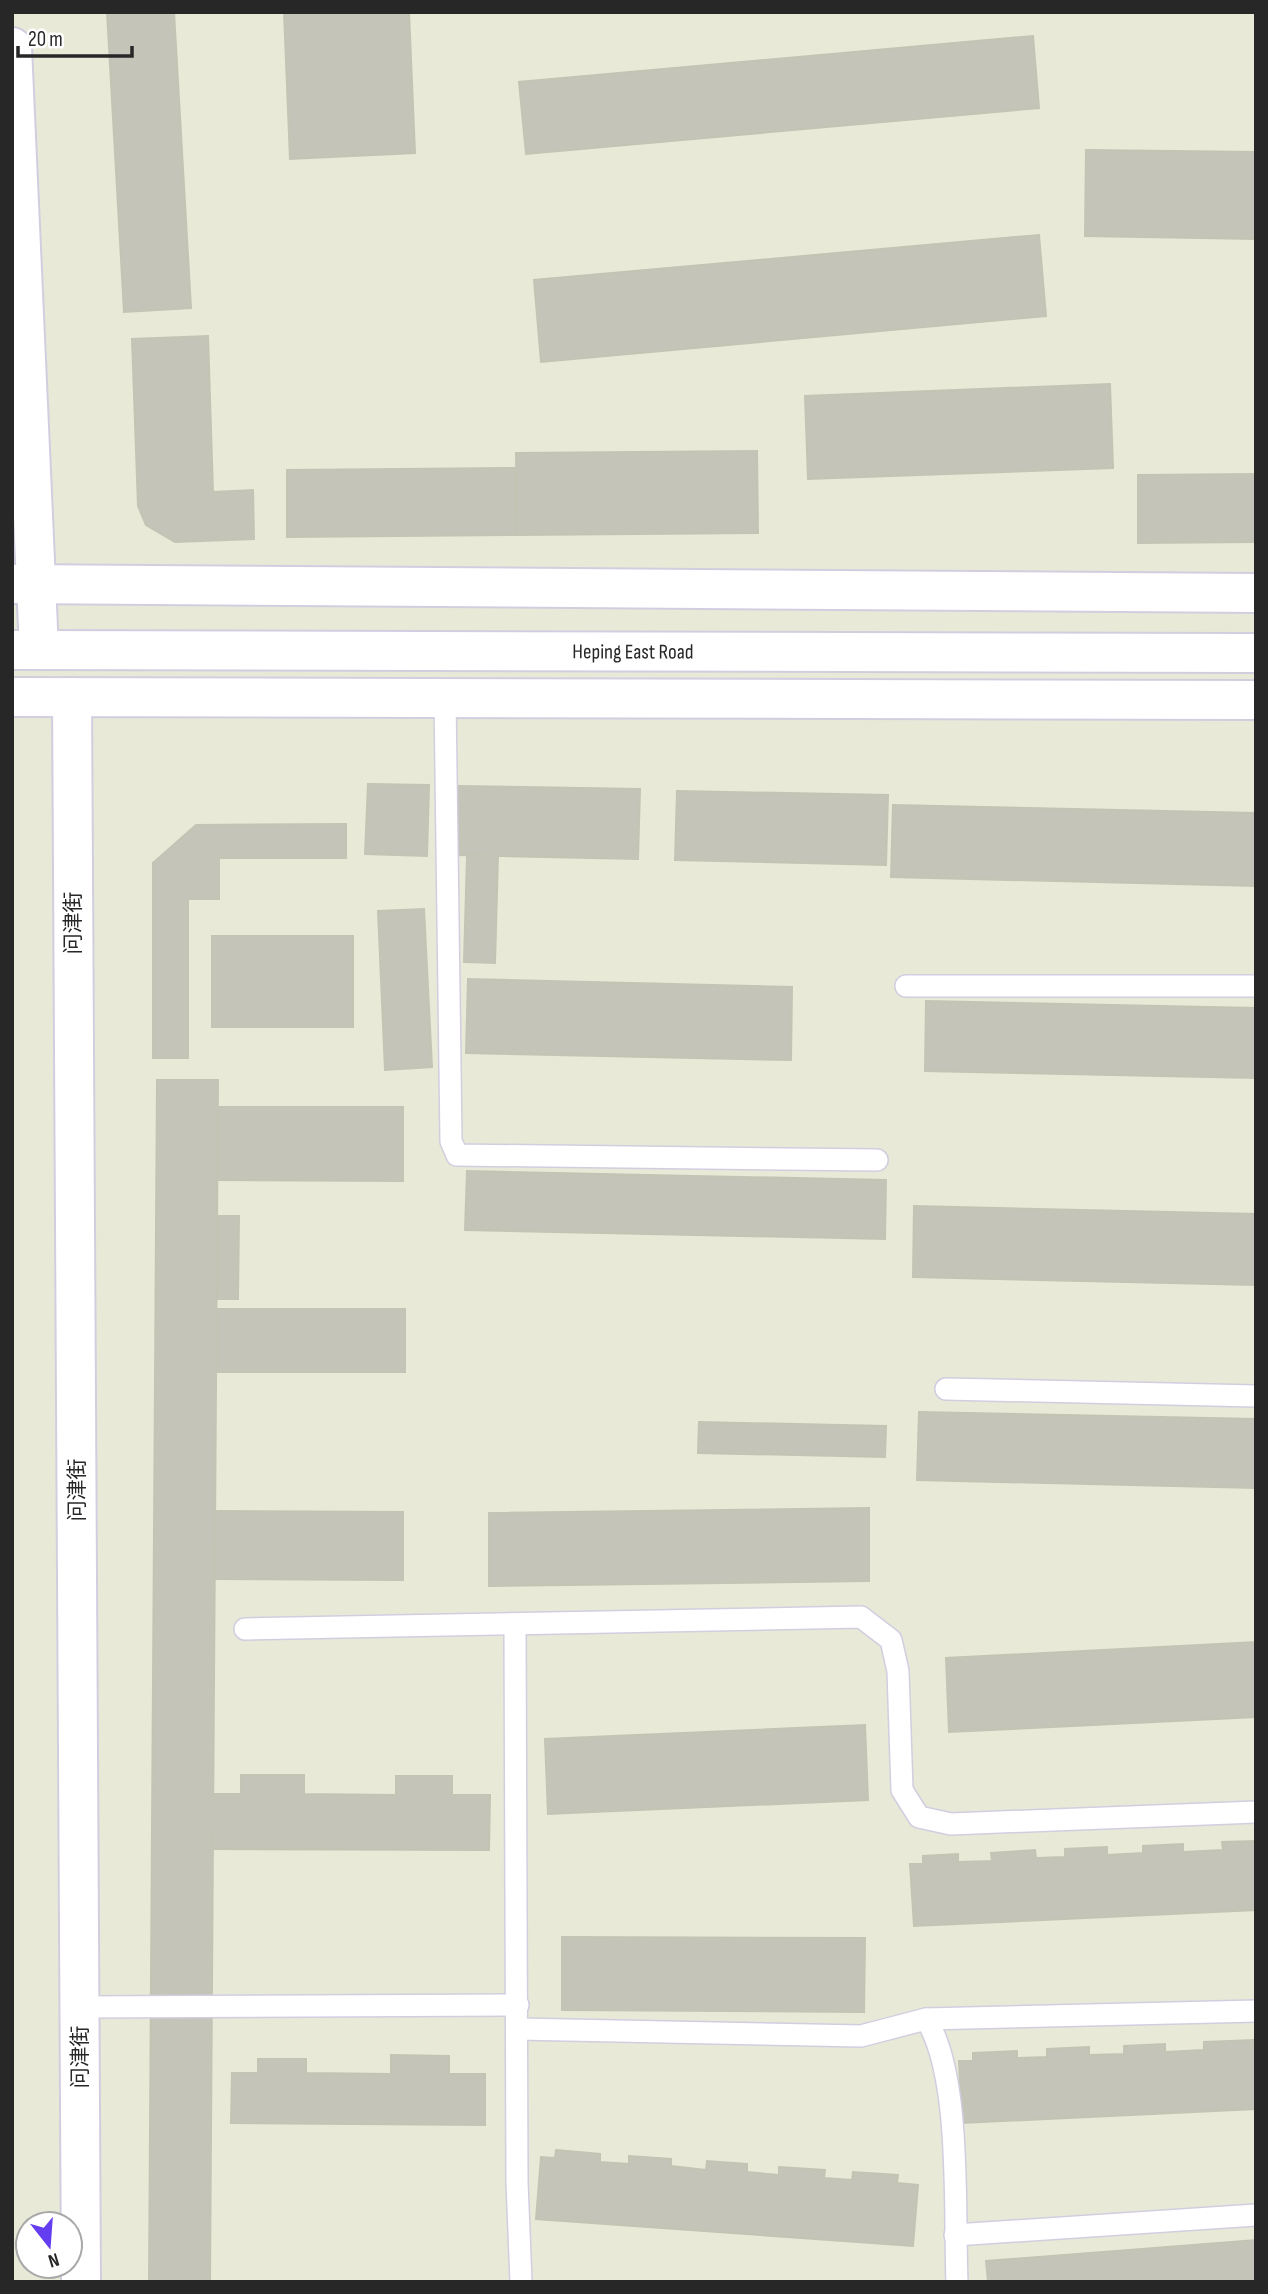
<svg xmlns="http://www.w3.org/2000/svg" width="1268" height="2294" viewBox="0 0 1268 2294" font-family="'Sofia Sans Condensed','Noto Sans SC',sans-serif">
<rect width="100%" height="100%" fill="#e9e9d8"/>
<g fill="#c4c4b8" stroke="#c3c4b3" stroke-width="2">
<polygon points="107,12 174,12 191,308 124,312"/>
<polygon points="284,12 409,12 415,153 290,159"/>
<polygon points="1033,36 1039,108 526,154 519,82"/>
<polygon points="1086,150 1256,152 1256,239 1085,236"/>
<polygon points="1039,235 1046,316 541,362 534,280"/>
<polygon points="208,336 213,492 253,490 254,539 175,542 146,525 138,506 132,339"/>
<polygon points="1110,384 1113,468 808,479 805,396"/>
<polygon points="757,451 758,533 517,535 516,453"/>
<polygon points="516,468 517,535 287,537 287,470"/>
<polygon points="1256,474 1256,542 1138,543 1138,475"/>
<polygon points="368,784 429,785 427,856 365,854"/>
<polygon points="458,786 640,789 638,859 456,855"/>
<polygon points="677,791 888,795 886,865 675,860"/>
<polygon points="893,805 1256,813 1256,886 891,877"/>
<polygon points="346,824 346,858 219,858 219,899 188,899 188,1058 153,1058 153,863 196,825"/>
<polygon points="467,856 498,856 495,963 464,962"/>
<polygon points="424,909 432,1067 385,1070 378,911"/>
<rect x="212" y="936" width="141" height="91"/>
<polygon points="468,979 792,987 791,1060 466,1053"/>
<polygon points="926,1001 1256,1008 1256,1078 925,1071"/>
<polygon points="157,1080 218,1080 210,2282 149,2282"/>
<polygon points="218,1107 403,1107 403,1181 218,1180"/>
<polygon points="467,1171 886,1180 885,1239 465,1230"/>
<polygon points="914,1206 1256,1214 1256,1285 913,1277"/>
<polygon points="218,1216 239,1216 238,1299 217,1299"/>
<rect x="217" y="1309" width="188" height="63"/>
<polygon points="919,1412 1256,1419 1256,1488 917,1480"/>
<polygon points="699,1422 886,1426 885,1457 698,1453"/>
<polygon points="869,1508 869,1581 489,1586 489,1513"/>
<polygon points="215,1511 403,1512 403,1580 215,1579"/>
<polygon points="1256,1642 1256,1717 949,1732 946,1658"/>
<polygon points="865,1725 868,1800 548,1814 545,1739"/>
<polygon points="241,1775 304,1775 304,1794 396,1795 396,1776 452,1776 452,1795 490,1795 489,1850 213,1849 213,1794 241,1794"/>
<polygon points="1256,1841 1256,1910 914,1926 910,1864 923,1864 923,1856 958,1854 958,1862 992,1861 991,1853 1035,1850 1036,1858 1065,1857 1065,1849 1107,1847 1107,1855 1143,1853 1143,1846 1183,1844 1183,1852 1223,1850 1222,1842"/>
<polygon points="562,1937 865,1938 864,2012 562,2010"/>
<polygon points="1254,2040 1256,2109 962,2123 959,2061 973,2061 973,2053 1017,2051 1017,2058 1047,2057 1047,2049 1089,2047 1089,2055 1124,2054 1124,2046 1165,2044 1165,2052 1204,2050 1204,2042"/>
<polygon points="391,2055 449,2056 449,2074 485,2074 485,2125 231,2123 232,2073 258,2073 258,2059 306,2059 306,2073 391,2074"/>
<polygon points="556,2150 600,2154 600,2162 629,2164 629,2156 671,2159 671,2166 706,2170 707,2161 747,2164 747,2172 779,2175 779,2167 825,2170 824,2178 852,2180 853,2172 898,2175 897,2183 918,2185 913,2246 536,2219 541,2157 555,2158"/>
<polygon points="1256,2240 1256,2282 988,2282 986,2261"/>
</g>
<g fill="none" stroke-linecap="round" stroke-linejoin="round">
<g stroke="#d2cee0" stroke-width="24">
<g id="service">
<polyline points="445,698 451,1141 457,1155 877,1160"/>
<polyline points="906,986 1256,986"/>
<polyline points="946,1389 1256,1396"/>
<polyline points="515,1624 517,2182 521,2282"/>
<polyline points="245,1629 861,1617 891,1640 898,1671 902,1790 919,1817 951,1824 1256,1812"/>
<polyline points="79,2007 518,2005"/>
<path d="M 926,2019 C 962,2076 954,2212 957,2282"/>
<polyline points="518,2029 861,2036 926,2019 1256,2011"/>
<polyline points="955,2235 1256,2215"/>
</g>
</g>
<g stroke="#d2cee0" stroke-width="42">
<polyline id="minor" points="12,584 1256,593"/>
</g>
<g stroke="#d2cee0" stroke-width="42">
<g id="tertiary">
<polyline points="12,47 39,650"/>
<polyline points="72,697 81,2282"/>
</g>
</g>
<g stroke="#d2cee0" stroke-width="42">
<g id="secondary">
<path id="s1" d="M 12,650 L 1256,653"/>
<polyline points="12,697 1256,700"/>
</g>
</g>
<use href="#service" stroke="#fff" stroke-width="21"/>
<use href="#minor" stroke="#fff" stroke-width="38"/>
<use href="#tertiary" stroke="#fff" stroke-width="38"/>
<use href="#secondary" stroke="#fff" stroke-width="38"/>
</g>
<g text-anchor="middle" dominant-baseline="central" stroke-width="5" stroke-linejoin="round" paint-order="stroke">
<g font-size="21" fill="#272727" stroke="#fff">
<text stroke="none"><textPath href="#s1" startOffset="621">Heping East Road</textPath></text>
<text transform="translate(73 923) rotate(-90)">问津街</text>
<text transform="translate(77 1490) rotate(-90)">问津街</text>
<text transform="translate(80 2057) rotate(-90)">问津街</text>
</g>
</g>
<rect width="1268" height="2294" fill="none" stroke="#272727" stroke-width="28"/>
<g transform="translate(49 2245) rotate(163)"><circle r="33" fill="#ffffff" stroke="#a9a9a9" stroke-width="2"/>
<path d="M0-5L12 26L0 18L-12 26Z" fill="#643df1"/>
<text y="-10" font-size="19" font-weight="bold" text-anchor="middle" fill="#272727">N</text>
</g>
<path d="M18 46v10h114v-10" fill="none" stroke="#272727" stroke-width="3.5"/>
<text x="28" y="46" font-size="21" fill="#272727" stroke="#ffffff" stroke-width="5" paint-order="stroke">20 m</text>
</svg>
